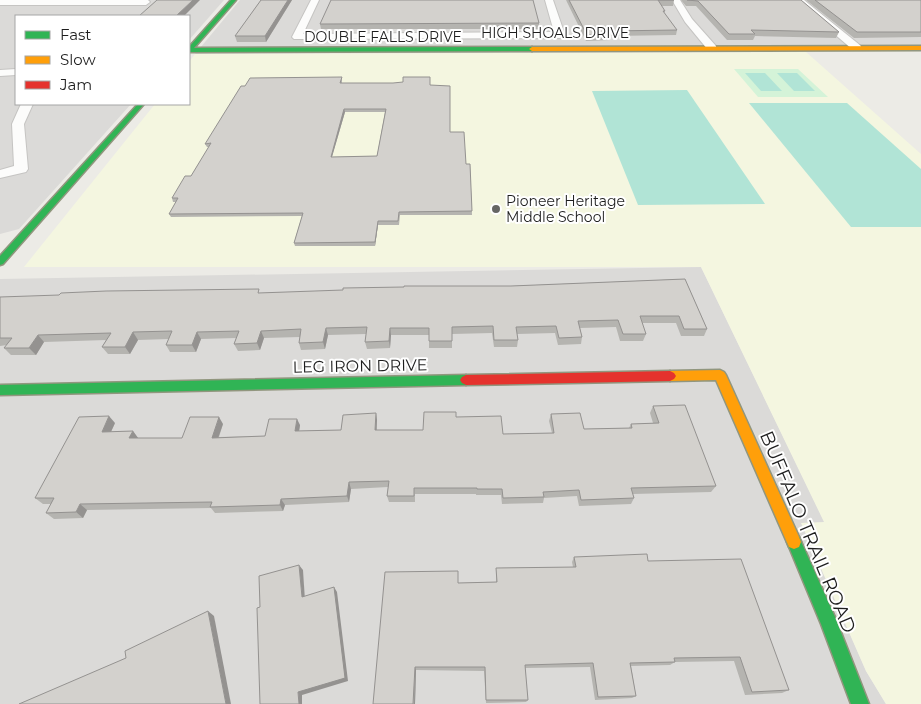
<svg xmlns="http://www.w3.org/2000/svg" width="921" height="704" viewBox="0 0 921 704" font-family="Montserrat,sans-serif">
<rect width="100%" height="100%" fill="#ecebe6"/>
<g fill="#dbdad8">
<polygon points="0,0 224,0 189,40 189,16 16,16 16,104 131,104 19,229 0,234"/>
<polygon points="240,0 921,0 921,51 195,54"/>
<polygon points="701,267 825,523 802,523 866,671 886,704 0,704 0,279"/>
</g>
<polygon fill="#f4f6e0" points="806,52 921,154 921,704 886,704 866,671 801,523 824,522 701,267 24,267 155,104 189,104 189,62 195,54"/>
<polygon fill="#d4f3d8" points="734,69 798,69 828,97 758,97"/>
<g fill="#b1e4d6">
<polygon points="765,73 782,91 761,91 745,73"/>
<polygon points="777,73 797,73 815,91 794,91"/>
<polygon points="687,90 765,204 638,205 592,91"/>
<polygon points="749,103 847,103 921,169 921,227 851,227"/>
</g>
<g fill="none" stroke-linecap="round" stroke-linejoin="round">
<g stroke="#c5c4c2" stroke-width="2">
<g id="street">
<polygon points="0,0 148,0 150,2 146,5 0,5"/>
<polygon points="311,0 319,0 303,34 554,32 545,0 553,0 565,35 560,38 294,39 292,37"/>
<polygon points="672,0 680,0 692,19 716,46 716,50 708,50 685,22"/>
<polygon points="795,0 804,0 861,46 861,50 853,50"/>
<polygon points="16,69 16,75 0,76 0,70"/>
<polygon points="21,104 33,104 24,124 28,169 26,172 0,178 0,170 14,166 12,124"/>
</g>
</g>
<g stroke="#91967e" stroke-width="3">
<g id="fast">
<polygon points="231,0 236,0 194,48 532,47 535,49 532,51 189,52 189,47"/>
<polygon points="138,104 144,104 3,264 0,265 0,256"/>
<polygon points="466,375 470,377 472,380 470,383 466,385 0,395 0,385"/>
<polygon points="794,535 799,537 835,617 869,704 851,704 821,624 787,542 789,537"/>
</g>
</g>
<g stroke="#91967e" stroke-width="3">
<g id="slow">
<polygon points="921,46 921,50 532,51 529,49 532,47"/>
<polygon points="720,370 724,372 726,375 799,537 801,542 799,547 794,549 789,547 716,380 670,381 666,379 664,376 666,373 670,371"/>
</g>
</g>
<g stroke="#91967e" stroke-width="3">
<polygon id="jam" points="670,371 674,373 676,376 674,379 670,381 466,385 462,383 460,380 462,377 466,375"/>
</g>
<use href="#street" fill="#fcfcfb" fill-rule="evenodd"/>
<use href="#fast" fill="#30b455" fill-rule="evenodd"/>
<use href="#slow" fill="#ff9f0a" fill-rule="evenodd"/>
<use href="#jam" fill="#e5322d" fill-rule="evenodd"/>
</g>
<g fill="#b5b4b0" fill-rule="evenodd">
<polygon points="261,0 292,0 266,42 237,42 235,36"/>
<polygon points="566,0 674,0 673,6 661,6 665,11 664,13 677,30 676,35 611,36 610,40 586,41"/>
<polygon points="681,0 801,0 839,32 836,38 755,36 753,40 727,40 696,6 686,6"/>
<polygon points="806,0 921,0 921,37 854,38"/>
<polygon points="539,23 539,29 321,29 320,24"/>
<path d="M 342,77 L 342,83 L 430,85 L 450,132 L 466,164 L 470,164 L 472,215 L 400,215 L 399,225 L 378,225 L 375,246 L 295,246 L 294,243 L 302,216 L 171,217 L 169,214 L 176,202 L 173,202 L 172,198 L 191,176 L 209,147 L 207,147 L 205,144 ZM 345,112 L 385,112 L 377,156 L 332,157 Z"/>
<polygon points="685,279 707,329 704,336 681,336 676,323 642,323 646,334 643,341 620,341 616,327 580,328 582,337 581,344 558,345 555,333 517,334 518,340 517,347 494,347 492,333 452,334 452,348 429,348 429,335 391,335 390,348 367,349 365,342 366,334 328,335 325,349 301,350 299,343 300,337 264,338 260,350 238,351 234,344 236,338 201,339 196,352 170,352 166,345 169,339 138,340 130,354 108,354 102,347 106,340 44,342 36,355 11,355 4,348 7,345 0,346 0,297 261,293 511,286"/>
<polygon points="653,406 716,486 711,492 633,494 634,498 631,504 579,506 577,496 544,498 543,503 502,504 501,495 476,495 476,494 415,494 415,502 389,502 387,496 388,487 351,489 349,502 285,505 283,511 215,513 211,508 87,510 83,518 54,519 46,513 51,504 43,504 35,498 115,423 111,432 133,431 138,438 182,438 223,424 219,437 265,436 300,425 299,431 341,430 376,413 377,420 377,430 423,430 456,417 503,434 552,433 549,421 551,414 584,429 629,428 631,424 653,423 650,413"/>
<polygon points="574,557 648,561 789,690 782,693 745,695 734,661 675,662 670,665 631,666 636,696 632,698 595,700 590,667 525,668 528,700 526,702 486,703 484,671 416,670 415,704 374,704 458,583 496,582 496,568 573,567 572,562"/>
</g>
<g fill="#949290">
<polygon points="193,0 200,0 184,16 176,16"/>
<polygon points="288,0 292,0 266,42 265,36"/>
<polygon points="344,109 345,112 331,160 331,157"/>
<polygon points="378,221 378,225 375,246 375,242"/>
<polygon points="326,328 328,335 325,349 323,342"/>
<polygon points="390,328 391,335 390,348 389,341"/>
<polygon points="261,331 264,338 260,350 257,343"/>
<polygon points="133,332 138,340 130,354 125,347"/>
<polygon points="197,332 201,339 196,352 192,345"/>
<polygon points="38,335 44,342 36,355 29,348"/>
<polygon points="376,413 377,420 376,437 375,430"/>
<polygon points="109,416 115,423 108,438 102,432"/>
<polygon points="219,417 223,424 216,444 212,438"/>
<polygon points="297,419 300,425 298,438 295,431"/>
<polygon points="133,431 138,438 129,438"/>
<polygon points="349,482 351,489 349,502 347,496"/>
<polygon points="281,499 285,505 283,511 280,505"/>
<polygon points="80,504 87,510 83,518 76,512"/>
<polygon points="299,565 303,570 305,601 302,597"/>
<polygon points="334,587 337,592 348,681 302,695 302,704 299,704 298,692"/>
<polygon points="208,611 214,616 231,704 226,704"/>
<polygon points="415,667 416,670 415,704 414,704"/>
</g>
<g fill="#d3d1cd" stroke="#949290" fill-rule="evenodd">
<polygon points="157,0 193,0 176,16 139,16"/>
<polygon points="261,0 288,0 265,36 235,36"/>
<polygon points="331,0 533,0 539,23 320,24"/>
<polygon points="569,0 674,0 658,0 665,11 663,11 677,30 609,31 611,35 587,35"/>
<polygon points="687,0 801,0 839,32 751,30 755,34 729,34 698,1"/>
<polygon points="815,0 921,0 921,32 857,32"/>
<path d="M 342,77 L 340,83 L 393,83 L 403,82 L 403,77 L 430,77 L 430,85 L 450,86 L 450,132 L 464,132 L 466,164 L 470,164 L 472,211 L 399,212 L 398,221 L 378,221 L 375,242 L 294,243 L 303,213 L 169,214 L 178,198 L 172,198 L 185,176 L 191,176 L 211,143 L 205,144 L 241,86 L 245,86 L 250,78 ZM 344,109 L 386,109 L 377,156 L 331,157 Z"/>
<polygon points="685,279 707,329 684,329 679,316 640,316 646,334 623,334 618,320 578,321 582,337 559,338 556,326 516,327 518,340 494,340 493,326 452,327 452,341 429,341 429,328 390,328 389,341 365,342 367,327 326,328 323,342 299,343 301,329 261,331 257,343 234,344 239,331 197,332 192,345 166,345 172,331 133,332 125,347 102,347 111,333 38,335 29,348 4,348 12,338 0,338 0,297 59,295 61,293 106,291 259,289 258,293 343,290 343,288 404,287 404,286 511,286"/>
<polygon points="685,405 716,486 631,488 634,498 581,500 579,490 543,492 544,497 503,498 502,489 477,489 477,488 414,488 414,496 387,496 389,481 349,482 347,496 281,499 280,505 210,507 212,502 80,504 76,512 46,513 54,498 35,498 79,417 109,416 102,432 133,431 129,438 182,438 190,417 219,417 212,438 265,436 269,419 297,419 295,431 341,430 343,415 376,413 375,430 423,430 424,412 456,412 456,417 501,416 503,434 554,433 551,414 580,413 584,429 632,428 631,424 659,423 653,406"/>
<polygon points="647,554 648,561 741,559 789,690 752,692 740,657 674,658 675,662 630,663 636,696 598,697 593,663 525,665 528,700 486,700 485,667 415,667 413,704 373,704 385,572 458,571 458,583 497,582 496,568 576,567 574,557"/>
<polygon points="299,565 302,597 334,587 345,678 298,692 299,704 260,704 257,608 260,607 259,576"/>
<polygon points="208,611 226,704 19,704 126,658 125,651"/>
</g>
<circle fill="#666664" stroke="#fff" stroke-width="2" cx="496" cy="209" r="5"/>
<g text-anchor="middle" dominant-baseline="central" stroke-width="4" stroke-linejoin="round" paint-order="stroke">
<g font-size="14" fill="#1e1e1e" stroke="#fff">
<text x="555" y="33">HIGH SHOALS DRIVE</text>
<text x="383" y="37">DOUBLE FALLS DRIVE</text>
</g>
<g font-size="14" fill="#1e1e1e" stroke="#fff" text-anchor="start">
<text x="506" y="201">Pioneer Heritage<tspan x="506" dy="16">Middle School</tspan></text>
</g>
<g font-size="16" fill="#1e1e1e" stroke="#fff">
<text transform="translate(360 366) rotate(-1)">LEG IRON DRIVE</text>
</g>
<g font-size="19" fill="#1e1e1e" stroke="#fff">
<text transform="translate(808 532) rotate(67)">BUFFALO TRAIL ROAD</text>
</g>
</g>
<rect x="15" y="15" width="175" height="90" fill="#ffffff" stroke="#a5a5a5"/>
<rect x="25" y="31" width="25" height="8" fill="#30b455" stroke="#a5a5a5"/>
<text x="60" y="40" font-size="15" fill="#1e1e1e">Fast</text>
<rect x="25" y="56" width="25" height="8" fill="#ff9f0a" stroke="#a5a5a5"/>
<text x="60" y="65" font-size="15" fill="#1e1e1e">Slow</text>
<rect x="25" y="81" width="25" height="8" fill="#e5322d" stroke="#a5a5a5"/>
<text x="60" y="90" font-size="15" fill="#1e1e1e">Jam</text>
</svg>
